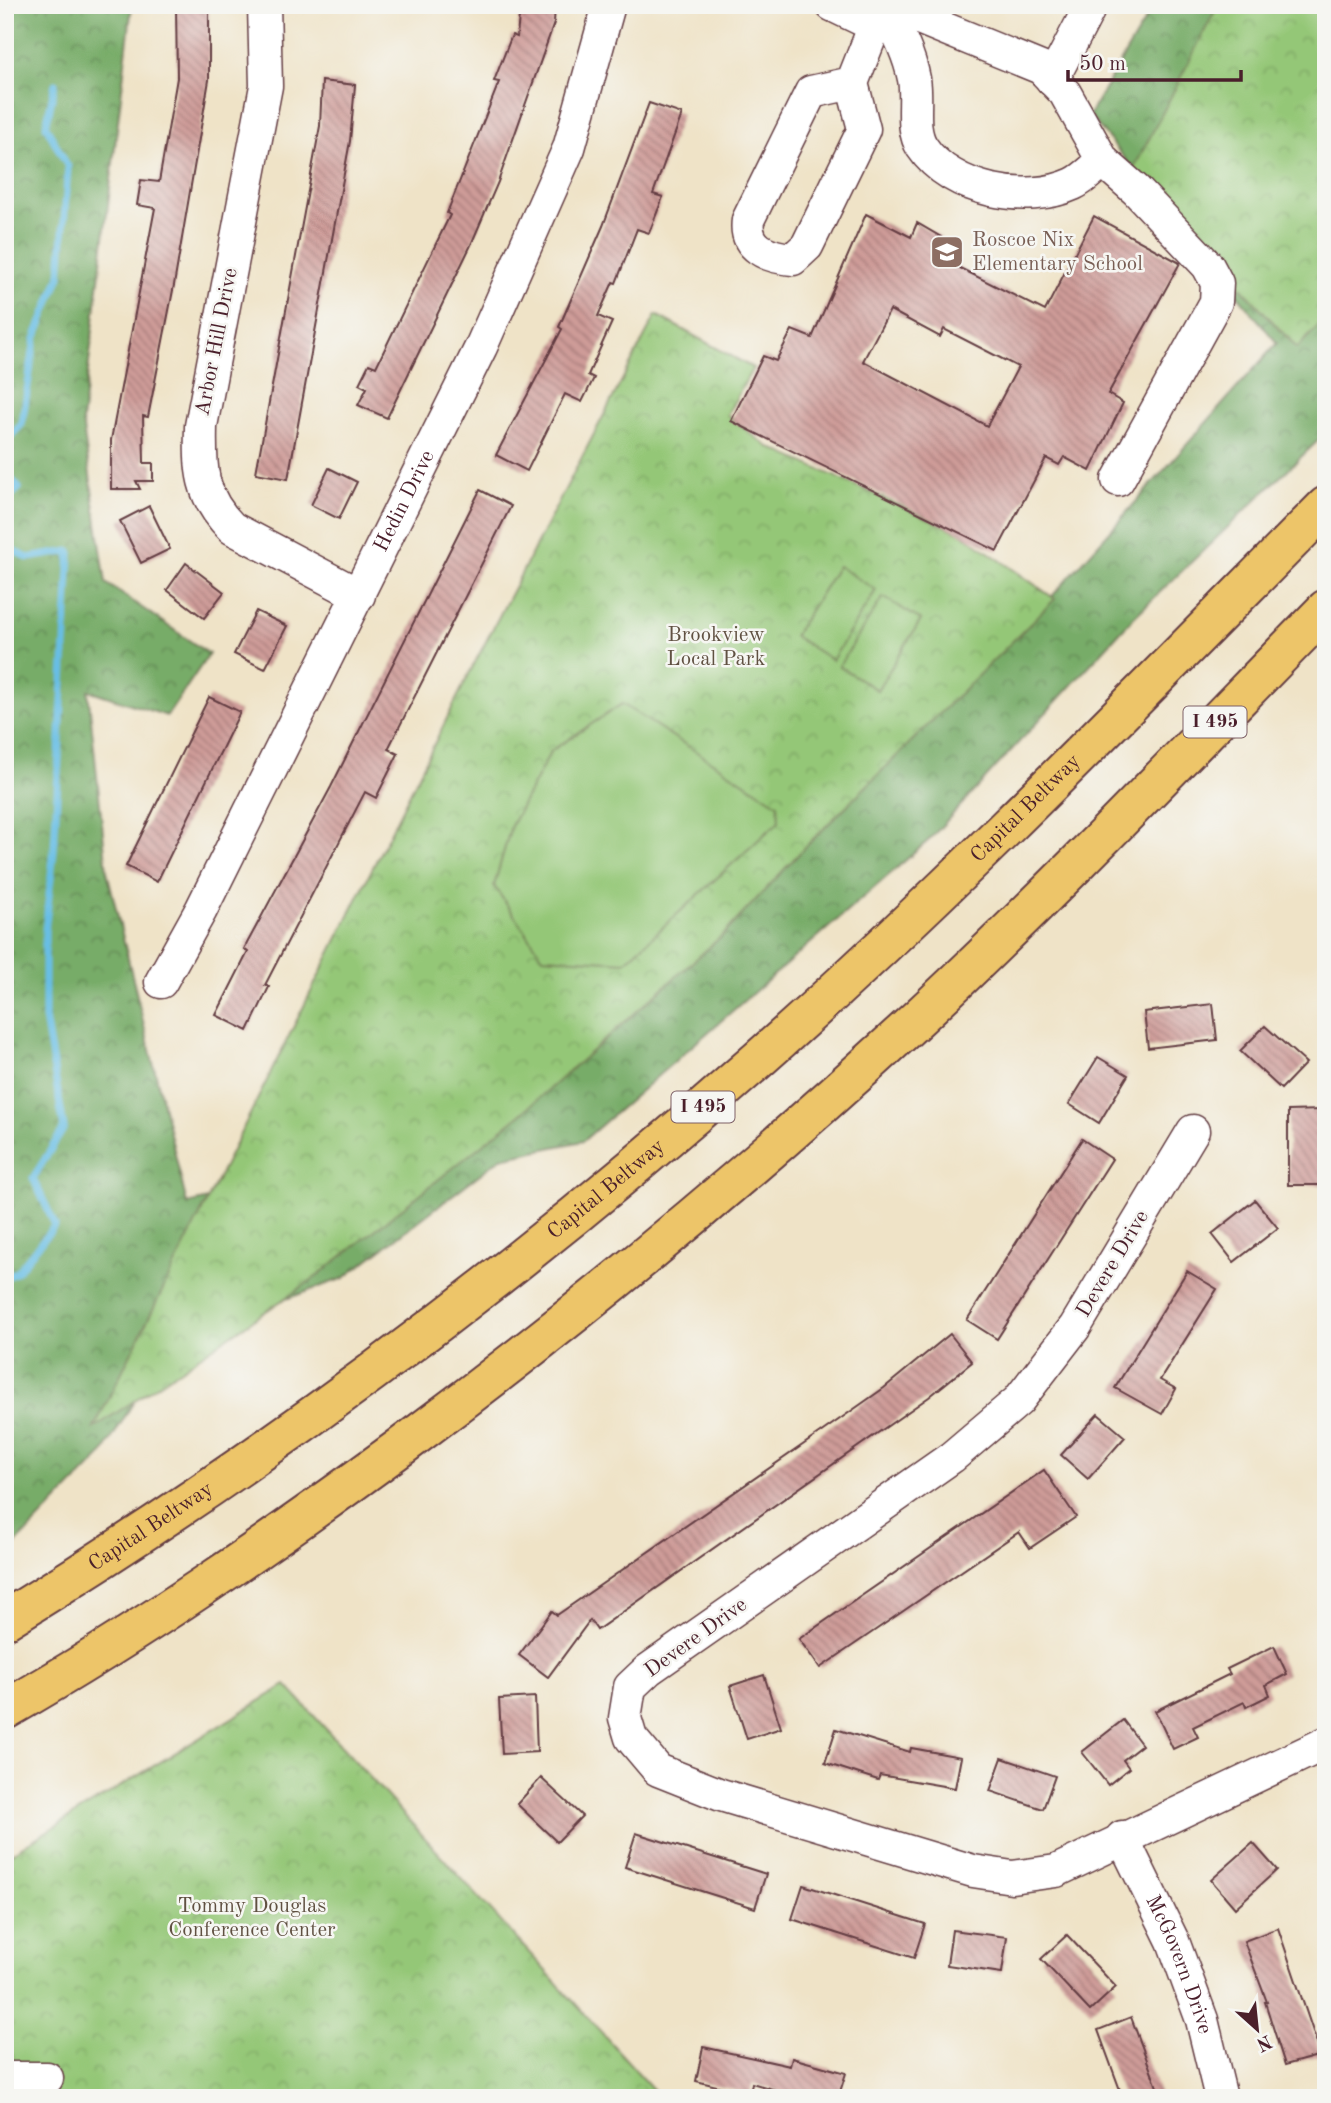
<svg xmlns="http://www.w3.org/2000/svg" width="1331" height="2103" viewBox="0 0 1331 2103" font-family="'Old Standard TT',serif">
<defs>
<pattern id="forest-crowns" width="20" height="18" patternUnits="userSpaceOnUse" patternTransform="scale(1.75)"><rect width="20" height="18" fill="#77ac68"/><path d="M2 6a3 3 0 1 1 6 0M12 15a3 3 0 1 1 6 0" fill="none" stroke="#648b56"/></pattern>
<pattern id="park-crowns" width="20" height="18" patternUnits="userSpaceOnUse" patternTransform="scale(1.75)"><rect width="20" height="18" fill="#94c777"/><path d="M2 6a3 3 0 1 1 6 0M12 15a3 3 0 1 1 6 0" fill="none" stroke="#81aa67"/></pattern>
<pattern id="building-back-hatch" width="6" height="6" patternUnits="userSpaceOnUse" patternTransform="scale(1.75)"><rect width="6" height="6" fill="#ce9b98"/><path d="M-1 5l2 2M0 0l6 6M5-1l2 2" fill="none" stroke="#a97e7c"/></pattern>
</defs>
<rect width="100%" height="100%" fill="#f6f6f2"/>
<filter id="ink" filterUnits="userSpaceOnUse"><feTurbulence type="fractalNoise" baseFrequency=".0143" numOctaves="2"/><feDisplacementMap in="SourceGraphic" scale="14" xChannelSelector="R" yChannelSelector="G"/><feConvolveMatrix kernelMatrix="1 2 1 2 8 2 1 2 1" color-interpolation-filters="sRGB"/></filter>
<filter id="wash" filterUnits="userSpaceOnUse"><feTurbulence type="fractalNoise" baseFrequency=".00686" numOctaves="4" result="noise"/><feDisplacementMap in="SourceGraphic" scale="28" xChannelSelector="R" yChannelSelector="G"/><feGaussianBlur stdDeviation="1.57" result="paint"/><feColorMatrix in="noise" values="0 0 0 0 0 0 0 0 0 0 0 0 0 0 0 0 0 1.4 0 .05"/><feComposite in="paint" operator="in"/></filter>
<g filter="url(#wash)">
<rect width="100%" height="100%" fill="#efe3c7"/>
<polygon fill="url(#forest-crowns)" stroke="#60664a" stroke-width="2" points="5,5 132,5 82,421 106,583 209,654 167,716 88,690 107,871 187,1204 242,1191 724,934 805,847 1015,638 1277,343 1089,115 1154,5 1326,5 1326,433 1133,618 929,840 583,1141 501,1158 344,1278 170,1341 102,1455 5,1555"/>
<g fill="url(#park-crowns)" stroke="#6f7351" stroke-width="2">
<polygon points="1218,5 1326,5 1326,318 1297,348 1133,170"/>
<polygon points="656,315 753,368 727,415 767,446 963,534 1055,599 805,847 724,934 522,1113 312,1280 94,1428 469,674"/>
<polygon points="286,1685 661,2098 5,2098 5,1857"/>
</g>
<g fill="#94c777" stroke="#6f7351" stroke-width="2">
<polygon points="838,566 876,590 832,660 794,636"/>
<polygon points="883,597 921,620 877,690 839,666"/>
<polygon points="622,704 778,804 779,821 625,962 543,957 494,886 511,826 551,751"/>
</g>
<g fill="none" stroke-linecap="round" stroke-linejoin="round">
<g stroke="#68bee5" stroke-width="7">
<polyline points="5,442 22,424 35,339 60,276 68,167 46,126 55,84"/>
<polyline points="5,472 19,488 5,501"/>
<polyline points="5,546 28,558 70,551 54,850 45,931 45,1018 64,1128 33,1178 55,1225 17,1272 5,1278"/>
</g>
</g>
<g id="blocks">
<g fill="url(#building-back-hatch)" fill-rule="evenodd">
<polygon points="176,5 209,5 209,80 174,285 148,417 143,416 144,463 153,463 153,481 136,481 140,489 111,489 111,440 155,208 137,205 141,180 159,182 177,78"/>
<polygon points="520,5 555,5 554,23 498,182 470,247 387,418 358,405 367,388 359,384 369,364 376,367 450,215 447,213 499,82 494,81 512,35 517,37"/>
<polygon points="322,81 355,85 350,141 288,479 256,473 320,126"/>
<polygon points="649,103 682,114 653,194 663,197 649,233 637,229 616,283 613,282 598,316 612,322 588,375 594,378 582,402 565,394 527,471 496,455 562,329 559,327 603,226"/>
<path d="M 866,214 L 911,237 L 917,223 L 941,237 L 934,255 L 1045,311 L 1094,216 L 1180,263 L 1108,394 L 1123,403 L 1090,471 L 1064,457 L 1059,465 L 1046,458 L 997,551 L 731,421 L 763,356 L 776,361 L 792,330 L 812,338 ZM 890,310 L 940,337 L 944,329 L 1018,367 L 987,426 L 863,361 Z"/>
<polygon points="329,468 357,482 339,519 311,505"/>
<polygon points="480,490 511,506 388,749 398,754 376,798 365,792 265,985 269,987 248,1031 216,1015 248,952 244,949 331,787"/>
<polygon points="149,506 170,549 141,563 120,521"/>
<polygon points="186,563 224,592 204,618 167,590"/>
<polygon points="256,611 287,626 265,669 234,654"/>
<polygon points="209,697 240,712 157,882 126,866"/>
<polygon points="1213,1004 1217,1040 1148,1048 1144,1012"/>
<polygon points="1265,1026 1306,1063 1281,1089 1240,1051"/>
<polygon points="1098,1057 1128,1075 1099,1123 1069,1104"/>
<polygon points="1323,1110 1324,1185 1288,1185 1288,1111"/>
<polygon points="1082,1139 1112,1159 997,1339 967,1320"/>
<polygon points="1255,1200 1278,1228 1234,1262 1212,1234"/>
<polygon points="1187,1271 1217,1289 1160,1380 1176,1389 1162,1414 1115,1388"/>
<polygon points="950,1334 972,1362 929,1397 597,1630 590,1620 548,1677 519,1655 552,1611 557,1615 820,1433 884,1388"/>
<polygon points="1098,1414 1125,1437 1088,1479 1061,1455"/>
<polygon points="1044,1470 1076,1517 1030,1548 1019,1532 820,1668 799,1639"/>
<polygon points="1274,1646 1287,1674 1266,1685 1270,1695 1246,1707 1244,1702 1193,1727 1198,1737 1173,1749 1155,1711 1230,1674 1227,1669"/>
<polygon points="764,1675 781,1728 747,1739 730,1686"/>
<polygon points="535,1697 537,1752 502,1754 499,1699"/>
<polygon points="1123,1720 1142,1745 1123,1760 1129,1768 1108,1785 1082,1752"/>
<polygon points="836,1729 910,1752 911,1748 961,1757 955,1788 880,1775 878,1780 825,1763"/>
<polygon points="1002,1758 1055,1776 1043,1809 990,1791"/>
<polygon points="541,1778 582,1816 557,1842 517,1804"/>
<polygon points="636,1833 766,1874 755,1908 625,1867"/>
<polygon points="1253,1843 1277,1870 1235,1908 1211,1880"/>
<polygon points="803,1885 925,1924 914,1958 792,1919"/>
<polygon points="1278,1928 1321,2055 1285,2065 1265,2002 1267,2002 1244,1941"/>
<polygon points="952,1930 1007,1937 1002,1973 947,1965"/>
<polygon points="1067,1935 1116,1987 1090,2011 1041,1959"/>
<polygon points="1131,2017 1161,2098 1123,2098 1098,2030"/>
<polygon points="703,2047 790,2066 792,2058 846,2073 838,2098 802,2098 752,2083 750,2094 696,2081"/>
</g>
</g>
</g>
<g filter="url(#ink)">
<use href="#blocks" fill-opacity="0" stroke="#633c42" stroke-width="2"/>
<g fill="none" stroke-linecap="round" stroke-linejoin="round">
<g stroke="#633c42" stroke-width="35">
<g id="minor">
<path d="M 264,5 L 266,86 L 201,426 C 200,469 200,496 232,528 L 359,595"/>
<polyline points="832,5 861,19 881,5"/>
<path d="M 884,5 C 896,29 909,53 914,79 C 918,101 910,128 922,147 C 951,191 1027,205 1073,184 C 1084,179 1094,168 1103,161"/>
<polyline points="887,5 1041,68 1065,93 1103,161 1136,190 1208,266 1217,283 1216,302 1118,480"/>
<polyline points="1052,80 1091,5"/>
<path d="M 852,83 L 811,92 L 748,220 C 744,248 768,257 793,259 L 807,246 L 864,129 L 852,83 L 883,5"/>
<path id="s1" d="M 161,982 L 201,910 L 481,347 L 569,148 L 609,5"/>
<polyline points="1193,1131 1075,1327 1018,1401 952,1457 648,1670 630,1687 625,1718 631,1738 658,1770 721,1795 973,1871 1012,1877 1056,1871 1326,1743"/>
<path id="s2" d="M 1122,1837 L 1173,1941 L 1202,2020 L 1221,2098"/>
<polyline points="5,2078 47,2078"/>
</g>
</g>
<g stroke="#633c42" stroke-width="42">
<g id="highway">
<path id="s3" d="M 5,1620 C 272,1456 524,1267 759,1059 C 957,884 1140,694 1326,506"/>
<path d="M 5,1710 C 143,1631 274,1540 402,1446 C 576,1317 743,1179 903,1032 C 1049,897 1186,752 1326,609"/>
</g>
</g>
<use href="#minor" stroke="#fff" stroke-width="32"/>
<use href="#highway" stroke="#edc569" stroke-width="38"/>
</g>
</g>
<defs>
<g id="school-square" transform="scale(1.75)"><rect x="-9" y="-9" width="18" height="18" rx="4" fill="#8d6e63" stroke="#f6f6f2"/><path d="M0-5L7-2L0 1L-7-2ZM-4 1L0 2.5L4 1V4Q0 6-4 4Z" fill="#fff"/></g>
</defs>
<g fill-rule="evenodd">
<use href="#school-square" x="947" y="252"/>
</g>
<g text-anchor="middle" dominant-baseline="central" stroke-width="5" stroke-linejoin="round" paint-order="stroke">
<g fill="#f6f6f2" stroke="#7e6067" stroke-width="2">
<rect x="1183.5" y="706.5" width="63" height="31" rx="5"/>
<rect x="671.5" y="1091.5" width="63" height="31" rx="5"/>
</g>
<g font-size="19" font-weight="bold" fill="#4a1f2b">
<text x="1215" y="722">I 495</text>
<text x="703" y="1107">I 495</text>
</g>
<g font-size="21" fill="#785e54" stroke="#f6f6f2" text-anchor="start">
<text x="972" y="240">Roscoe Nix<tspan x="972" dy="24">Elementary School</tspan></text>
</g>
<g font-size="21" fill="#4a1f2b" stroke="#f6f6f2">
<text transform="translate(217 342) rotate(-79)">Arbor Hill Drive</text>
<text stroke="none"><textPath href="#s1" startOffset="539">Hedin Drive</textPath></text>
<text stroke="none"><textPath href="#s3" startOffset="1307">Capital Beltway</textPath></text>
<text stroke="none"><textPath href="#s3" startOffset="740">Capital Beltway</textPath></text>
<text transform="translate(1113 1264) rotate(-59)">Devere Drive</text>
<text stroke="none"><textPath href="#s3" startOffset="173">Capital Beltway</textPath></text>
<text transform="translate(696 1638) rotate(-36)">Devere Drive</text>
<text stroke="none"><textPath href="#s2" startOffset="140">McGovern Drive</textPath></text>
</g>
<g font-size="21" fill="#605142" stroke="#f6f6f2">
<text x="716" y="635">Brookview<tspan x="716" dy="24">Local Park</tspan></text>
<text x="252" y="1906">Tommy Douglas<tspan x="252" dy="24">Conference Center</tspan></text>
</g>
</g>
<rect width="1331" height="2103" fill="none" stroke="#f6f6f2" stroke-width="28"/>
<g transform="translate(1257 2029) rotate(153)" stroke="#f6f6f2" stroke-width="5" paint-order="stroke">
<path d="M0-5L12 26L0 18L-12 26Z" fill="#4a1f2b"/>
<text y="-10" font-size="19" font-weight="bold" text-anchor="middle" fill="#4a1f2b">N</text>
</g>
<path d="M1068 70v10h173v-10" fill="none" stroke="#4a1f2b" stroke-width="3.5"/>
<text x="1079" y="70" font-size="21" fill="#4a1f2b" stroke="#f6f6f2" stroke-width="5" paint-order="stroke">50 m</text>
</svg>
